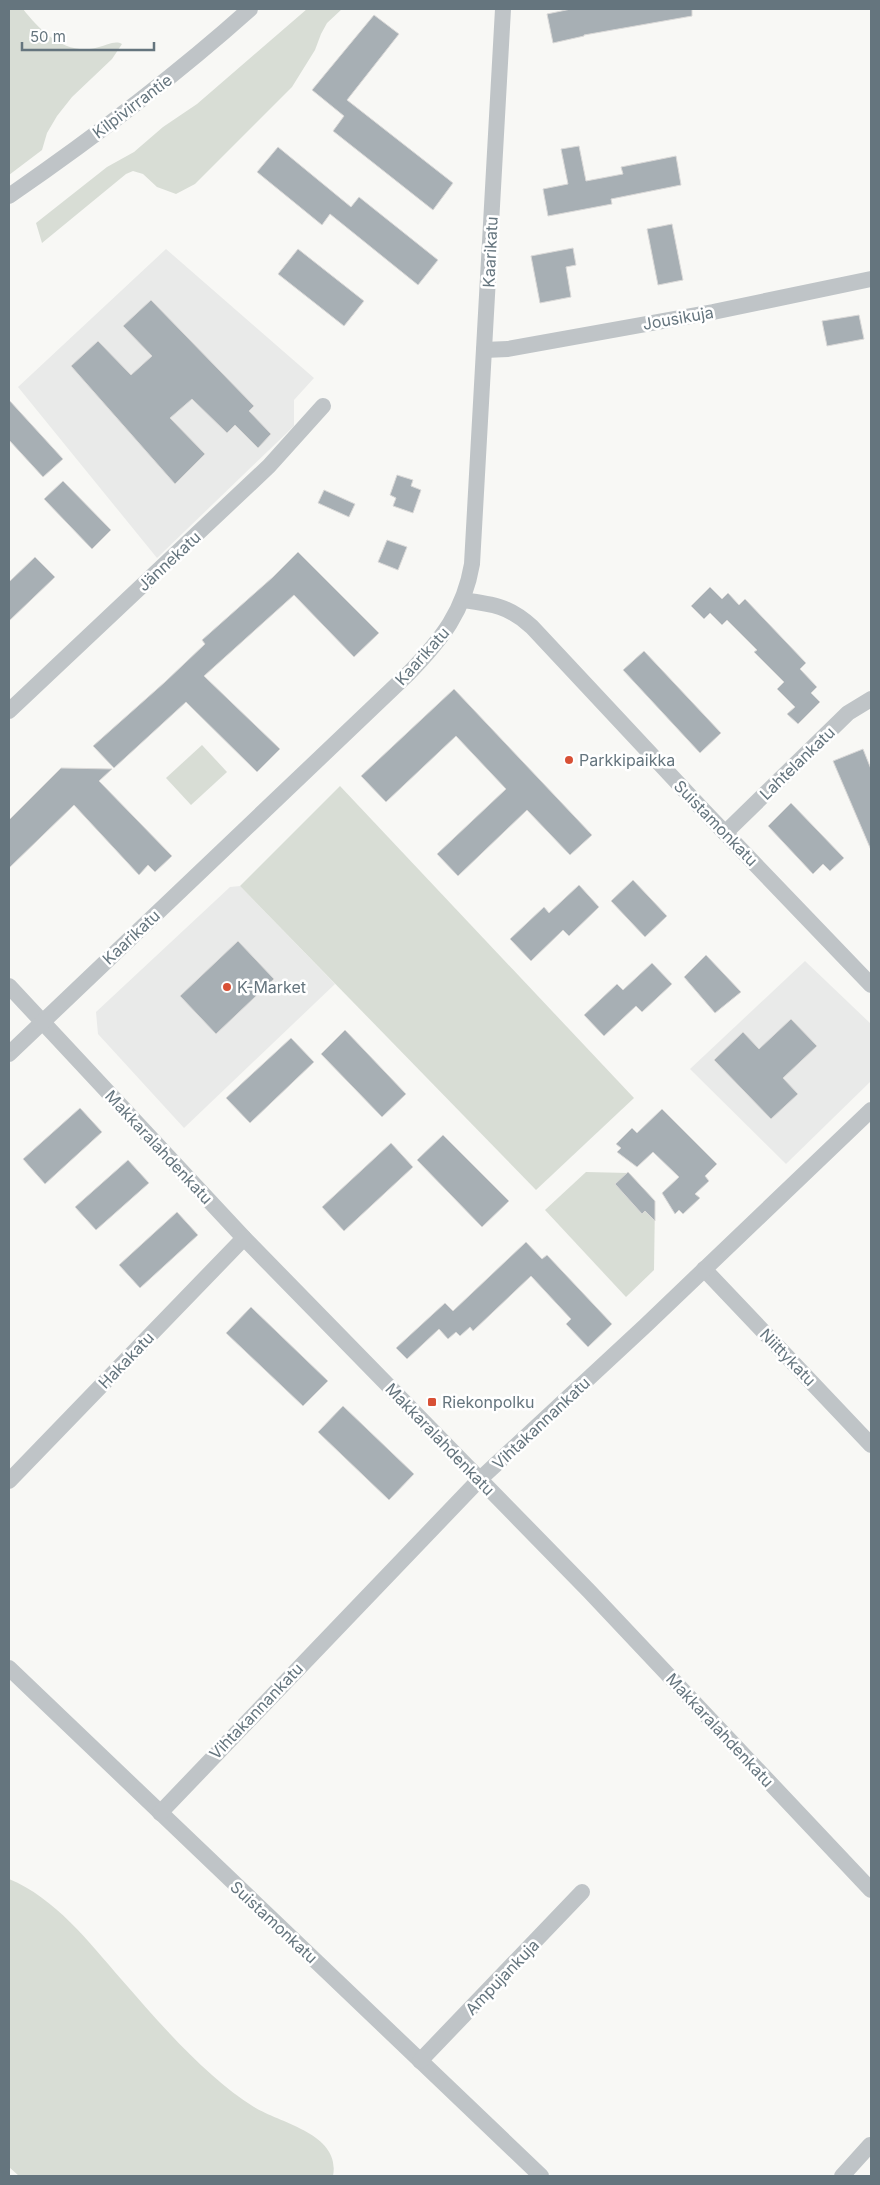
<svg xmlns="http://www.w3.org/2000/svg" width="880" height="2185" viewBox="0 0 880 2185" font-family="Inter,sans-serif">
<rect width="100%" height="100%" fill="#f8f8f5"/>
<g fill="#e9eae9">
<polygon points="166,249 314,378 294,400 294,426 157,558 18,387"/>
<polygon points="240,886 335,984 184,1128 98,1034 96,1012 230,887"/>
<polygon points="805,961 871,1024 871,1081 786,1164 690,1069"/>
</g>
<g fill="#d8ddd5">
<path d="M 9,9 L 23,9 C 41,32 67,57 99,47 C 107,45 115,40 122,44 L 112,59 L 72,97 L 57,116 L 47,133 L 42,150 L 9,175 Z"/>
<polygon points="307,9 342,9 327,23 321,34 315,50 292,87 195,184 176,194 157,187 143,174 133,171 126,174 42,243 36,223 107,167 134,152 163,127 197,104"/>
<polygon points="202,745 227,772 191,805 166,778"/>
<polygon points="340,786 634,1098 536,1190 240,886"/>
<polygon points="586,1172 629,1173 655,1201 654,1270 626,1297 545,1210"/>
<path d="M 9,1879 C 55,1898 89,1942 121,1979 C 150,2012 179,2046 212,2075 C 225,2087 240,2098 254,2107 C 282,2124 341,2134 333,2176 L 19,2176 L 9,2167 Z"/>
</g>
<g fill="#a7afb4" stroke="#dad9d8">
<polygon points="571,9 692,9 692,16 584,35 584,36 553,43 547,14"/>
<polygon points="374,15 399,34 347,100 453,183 433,210 333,131 344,116 312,90"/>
<polygon points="579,146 586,181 623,174 621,167 676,156 681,185 611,199 612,204 548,216 543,189 568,184 561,149"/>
<polygon points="278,147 351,207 359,197 438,260 418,285 330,214 322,225 257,172"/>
<polygon points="672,224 683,280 658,285 647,229"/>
<polygon points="573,248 576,265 566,267 571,297 540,303 531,256"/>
<polygon points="298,249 364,301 344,326 278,274"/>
<polygon points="151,300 254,406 249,411 271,434 258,448 235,425 227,433 192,399 170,418 205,454 175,484 71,366 98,341 131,375 152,356 123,326"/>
<polygon points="859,315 864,339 827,346 822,321"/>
<polygon points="9,400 63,459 43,477 9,440"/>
<polygon points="397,475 413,480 411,486 421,490 413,513 393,506 396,498 390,495"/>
<polygon points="63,481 111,530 92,549 44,499"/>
<polygon points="324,490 355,504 349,517 318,503"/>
<polygon points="387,540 407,547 398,570 378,562"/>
<polygon points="298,552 379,633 354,657 294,595 204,676 280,749 257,772 186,702 114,768 93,746 165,682 205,644 202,640 273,577"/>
<polygon points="35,557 55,577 9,621 9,582"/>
<polygon points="710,587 722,599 728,593 739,605 745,599 806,663 800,669 817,687 811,693 820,702 798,724 787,714 795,707 777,689 784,682 754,652 757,650 727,620 722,625 710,613 704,619 691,606"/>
<polygon points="644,651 721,733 700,753 623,670"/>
<polygon points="454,689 592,835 570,855 527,810 458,876 437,854 506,789 456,736 386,802 361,776"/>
<polygon points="863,749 871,769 871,850 833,761"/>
<polygon points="61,768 112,769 99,781 172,856 155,872 148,865 139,875 74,805 9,868 9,820"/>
<polygon points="791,803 844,858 830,871 823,864 813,874 768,826"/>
<polygon points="633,880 667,916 645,937 611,901"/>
<polygon points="579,885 599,907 569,936 563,930 531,961 510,939 544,907 549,913"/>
<polygon points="238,941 274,979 216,1034 180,996"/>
<polygon points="706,955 741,992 715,1013 684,977"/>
<polygon points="652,963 672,984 642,1012 636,1006 604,1036 584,1015 617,984 623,990"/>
<polygon points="791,1019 817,1046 783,1078 798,1094 771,1119 714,1060 743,1032 759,1049"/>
<polygon points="345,1030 406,1094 382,1117 321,1054"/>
<polygon points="291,1038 314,1062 250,1123 226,1098"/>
<polygon points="80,1108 102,1132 45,1184 23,1159"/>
<polygon points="662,1109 717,1164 705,1176 709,1181 695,1194 700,1198 683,1214 679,1210 675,1214 662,1193 679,1177 653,1152 637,1167 617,1152 621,1148 616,1144 632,1128 637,1133"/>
<polygon points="443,1135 509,1201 482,1227 417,1160"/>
<polygon points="391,1143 413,1167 344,1231 322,1207"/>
<polygon points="128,1160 149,1183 96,1230 75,1207"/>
<polygon points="628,1172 655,1201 655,1221 645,1211 642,1214 615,1184"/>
<polygon points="177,1212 198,1235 140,1288 119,1265"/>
<polygon points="526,1242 542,1259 547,1255 612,1324 588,1347 566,1324 571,1319 531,1276 473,1331 470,1327 460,1336 456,1332 448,1339 439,1329 407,1359 396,1348 445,1303 453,1311"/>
<polygon points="251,1307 328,1381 303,1406 226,1333"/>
<polygon points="343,1406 414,1474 389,1500 318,1432"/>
</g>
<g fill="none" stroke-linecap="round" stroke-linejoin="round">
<g stroke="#bfc4c7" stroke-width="16">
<path d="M 9,196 C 93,138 174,77 250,9"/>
<polyline points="484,350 508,349 713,312 871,279"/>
<path d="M 463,600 C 493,604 509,606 532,627 L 704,811 L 871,985"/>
<polyline points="9,711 269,466 323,406"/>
<polyline points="725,833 848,713 871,699"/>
<polyline points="9,986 244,1238 589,1591 871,1890"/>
<path d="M 9,1054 L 409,673 C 442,639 464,611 472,564 L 503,9"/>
<polyline points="704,1269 871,1445"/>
<polyline points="9,1481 244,1238"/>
<polyline points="9,1668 541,2176"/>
<polyline points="160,1813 479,1480 645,1326 871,1110"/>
<polyline points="420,2061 582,1892"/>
<polyline points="842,2176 870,2145"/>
</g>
</g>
<g fill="#d85035" stroke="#fff" stroke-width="2">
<circle cx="569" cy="760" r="5"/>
<circle cx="227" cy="987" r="5"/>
<rect x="427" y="1397" width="10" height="10" rx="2.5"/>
</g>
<g text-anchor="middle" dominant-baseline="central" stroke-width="5" stroke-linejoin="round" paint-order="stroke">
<g font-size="16" fill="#65757e" stroke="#fff">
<text transform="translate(132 106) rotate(-37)">Kilpivirrantie</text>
<text transform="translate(490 252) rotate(-87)">Kaarikatu</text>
<text transform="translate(678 318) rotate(-10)">Jousikuja</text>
<text transform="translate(169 561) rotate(-43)">Jännekatu</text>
<text transform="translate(422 656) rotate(-48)">Kaarikatu</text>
<text transform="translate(797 763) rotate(-44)">Lahtelankatu</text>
<text transform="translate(716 823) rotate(46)">Suistamonkatu</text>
<text transform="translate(131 937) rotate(-43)">Kaarikatu</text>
<text transform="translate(159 1147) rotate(47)">Makkaralahdenkatu</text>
<text transform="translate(788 1357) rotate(46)">Niittykatu</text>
<text transform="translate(126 1360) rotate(-46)">Hakakatu</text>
<text transform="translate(541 1423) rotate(-43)">Vihtakannankatu</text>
<text transform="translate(440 1439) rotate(46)">Makkaralahdenkatu</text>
<text transform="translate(256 1711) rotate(-46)">Vihtakannankatu</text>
<text transform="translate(720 1730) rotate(47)">Makkaralahdenkatu</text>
<text transform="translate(274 1922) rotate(43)">Suistamonkatu</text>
<text transform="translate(502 1977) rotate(-46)">Ampujankuja</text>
</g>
<g font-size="16" fill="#65757e" stroke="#fff" text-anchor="start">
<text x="579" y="760">Parkkipaikka</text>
<text x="237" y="987">K-Market</text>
<text x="442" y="1402">Riekonpolku</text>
</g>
</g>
<rect width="880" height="2185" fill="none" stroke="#65757e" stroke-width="20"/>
<path d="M22 42v8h132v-8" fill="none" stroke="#65757e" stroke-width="2.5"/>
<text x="30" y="42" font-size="15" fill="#65757e" stroke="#ffffff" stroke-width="4" paint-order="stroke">50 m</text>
</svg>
